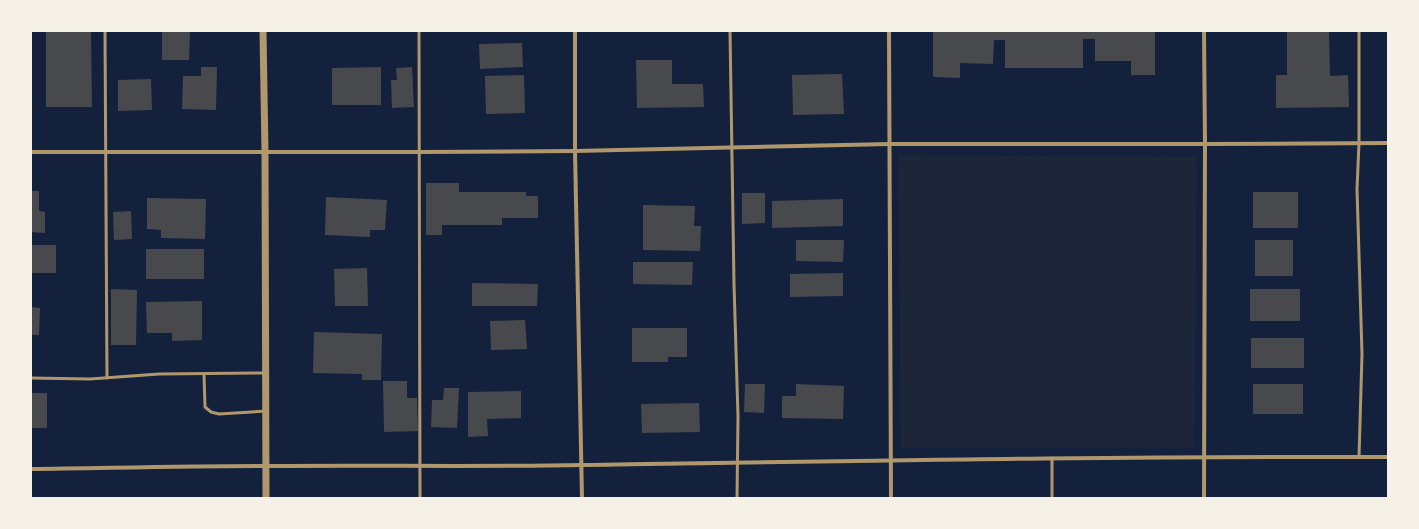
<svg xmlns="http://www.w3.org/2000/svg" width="1419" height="529" viewBox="0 0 1419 529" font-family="Manrope,sans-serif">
<rect width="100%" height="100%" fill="#14213d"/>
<polygon fill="#1d2539" points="898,155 1197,157 1194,448 901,448"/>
<g fill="#48494c">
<polygon points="46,31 91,31 92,107 46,107"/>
<polygon points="162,31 190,31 189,60 162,60"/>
<polygon points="933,31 1155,31 1155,75 1131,75 1131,61 1095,61 1095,39 1083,39 1083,68 1005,68 1005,40 994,40 993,64 960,63 960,78 935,77 933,76"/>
<polygon points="1287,31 1329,31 1330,76 1348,75 1349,107 1276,108 1276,75 1287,75"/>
<polygon points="522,43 523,67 480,69 479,44"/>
<polygon points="636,60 672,60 672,84 703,84 704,107 637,108"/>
<polygon points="201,67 217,67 216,110 182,109 183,76 201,76"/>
<polygon points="381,67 381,105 332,105 332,68"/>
<polygon points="412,67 414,107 392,108 391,80 397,80 396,68"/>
<polygon points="842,74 844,114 793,115 792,75"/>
<polygon points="524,75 525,113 486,114 485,76"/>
<polygon points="151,79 152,110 118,111 118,80"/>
<polygon points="426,183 459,183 459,192 526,192 526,196 538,196 538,218 502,218 502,225 442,225 442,235 426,235"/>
<polygon points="31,191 39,191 39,211 45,212 45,233 31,232"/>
<rect x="1253" y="192" width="45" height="36"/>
<polygon points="742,193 765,193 765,223 742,224"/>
<polygon points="326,197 387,200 385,230 370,230 370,237 325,235"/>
<polygon points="147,198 206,199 205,239 161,238 161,230 147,229"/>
<polygon points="843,199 843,226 772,228 772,201"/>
<polygon points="643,205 695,206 694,226 701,226 700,251 643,250"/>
<polygon points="131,211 132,239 114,240 113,212"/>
<polygon points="796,240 844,240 843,262 796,261"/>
<rect x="1255" y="240" width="38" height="36"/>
<rect x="31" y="245" width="25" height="28"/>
<rect x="146" y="249" width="58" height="30"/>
<polygon points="633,262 693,262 692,285 633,284"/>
<polygon points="367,268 368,306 335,306 334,269"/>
<polygon points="843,273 843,296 790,297 790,274"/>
<polygon points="472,283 538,284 537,306 472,306"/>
<polygon points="111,289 137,290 136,345 111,345"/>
<rect x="1250" y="289" width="50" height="32"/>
<polygon points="202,301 202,340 172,341 172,333 147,333 146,302"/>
<polygon points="31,307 40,308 39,335 31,335"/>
<polygon points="525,320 527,349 491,350 490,321"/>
<polygon points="632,328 687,328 687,357 668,357 668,362 632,362"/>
<polygon points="314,332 382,334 381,380 362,380 362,374 313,373"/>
<rect x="1251" y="338" width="53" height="30"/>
<polygon points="383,381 407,381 407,398 417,398 418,431 384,432"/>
<polygon points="745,384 765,384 764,413 744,412"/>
<polygon points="796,384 844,386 843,419 782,418 782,396 796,396"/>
<rect x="1253" y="384" width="50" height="30"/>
<polygon points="444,388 459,388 457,428 431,427 432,400 443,400"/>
<polygon points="521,391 521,418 487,419 488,436 468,437 468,392"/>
<rect x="31" y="393" width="16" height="35"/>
<polygon points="699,403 700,432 642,433 641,404"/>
</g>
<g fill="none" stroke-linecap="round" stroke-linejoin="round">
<g stroke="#b1986c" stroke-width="3">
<polyline points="105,31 107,378"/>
<polyline points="419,31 420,498"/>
<polyline points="730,31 734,284 738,417 737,498"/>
<polyline points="204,374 205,407 211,412 219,414 266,411"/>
<polyline points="31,378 90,379 159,374 266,373"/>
<polyline points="1359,457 1362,354 1357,189 1359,143 1359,31"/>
<polyline points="1052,458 1052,498"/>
</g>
<g stroke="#b1986c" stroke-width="4">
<polyline points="575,31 575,151 582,498"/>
<polyline points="889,31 891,498"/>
<polyline points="1204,31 1205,144 1204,498"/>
<polyline points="31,152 419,152 575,151 890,144 1205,144 1388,143"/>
<path d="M 31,469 C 111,468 190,466 270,466 C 374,465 479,467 583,465 C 852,461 1120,456 1388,457"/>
</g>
<polyline stroke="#b1986c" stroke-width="7" points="263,31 265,152 266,498"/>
</g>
<rect width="1419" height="529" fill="none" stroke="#f6f1e7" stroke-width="64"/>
</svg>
